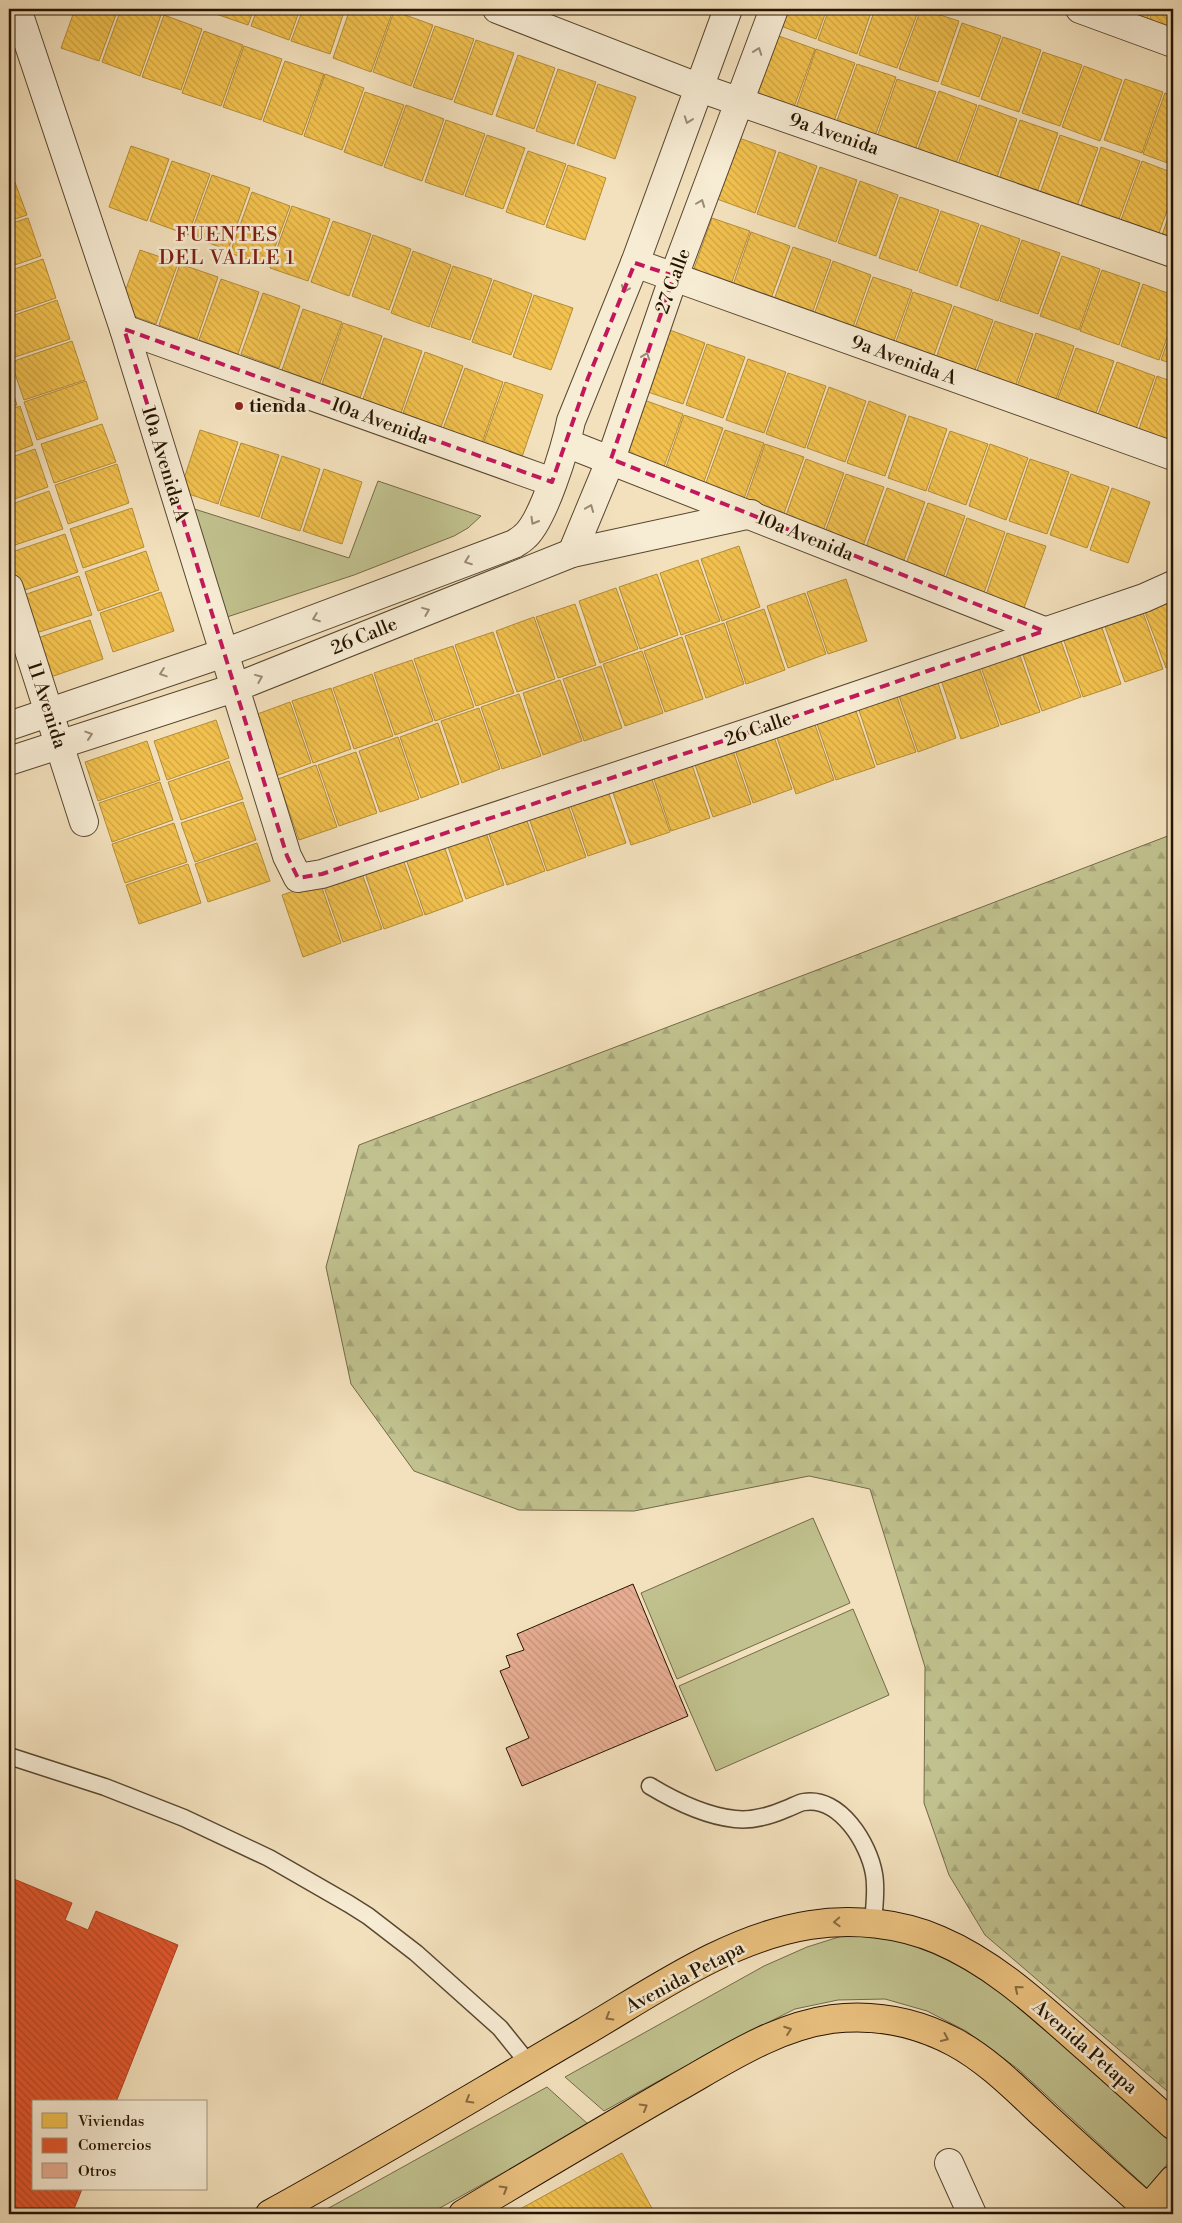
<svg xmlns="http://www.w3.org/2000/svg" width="1182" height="2223" viewBox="0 0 1182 2223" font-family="'Libre Bodoni',serif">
<defs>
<pattern id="forest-firs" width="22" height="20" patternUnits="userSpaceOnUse" patternTransform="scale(1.25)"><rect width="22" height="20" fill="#c0c18e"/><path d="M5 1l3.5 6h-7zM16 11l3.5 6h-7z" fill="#a5a579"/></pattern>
<pattern id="homes-back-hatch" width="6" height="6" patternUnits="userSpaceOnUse" patternTransform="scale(1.25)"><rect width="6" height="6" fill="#f2c14e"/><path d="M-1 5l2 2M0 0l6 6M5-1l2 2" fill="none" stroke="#cfa542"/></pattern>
<pattern id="shops-back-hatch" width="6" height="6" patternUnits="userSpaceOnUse" patternTransform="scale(1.25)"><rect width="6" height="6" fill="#e4572e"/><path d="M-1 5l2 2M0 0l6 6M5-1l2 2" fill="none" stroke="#b94725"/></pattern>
<pattern id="building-back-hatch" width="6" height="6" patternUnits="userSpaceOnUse" patternTransform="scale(1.25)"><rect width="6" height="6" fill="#e7ad92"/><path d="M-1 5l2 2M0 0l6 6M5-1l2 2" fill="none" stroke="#c6947c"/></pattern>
</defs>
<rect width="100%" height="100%" fill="#f3e1bd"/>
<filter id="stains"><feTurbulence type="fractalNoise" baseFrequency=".004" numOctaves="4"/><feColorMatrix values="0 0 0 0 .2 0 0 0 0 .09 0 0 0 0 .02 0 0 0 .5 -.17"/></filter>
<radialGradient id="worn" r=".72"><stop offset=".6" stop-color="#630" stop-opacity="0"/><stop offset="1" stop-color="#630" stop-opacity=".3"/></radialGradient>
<polygon fill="url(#forest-firs)" stroke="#736a48" points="1173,834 1173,2096 985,1935 949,1875 924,1803 925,1667 870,1489 809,1476 634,1511 519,1510 414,1471 351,1384 326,1267 359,1145"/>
<g fill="#c0c18e" stroke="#736a48">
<polygon points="378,481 481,516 468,528 454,536 354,575 224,618 185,506 349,558"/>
<polygon points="813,1518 850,1603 677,1679 641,1593"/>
<polygon points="853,1609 889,1695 716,1771 679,1686"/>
<path d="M 842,1936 C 858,1937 876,1935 891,1939 C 967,1958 1027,2011 1084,2062 C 1113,2089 1143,2116 1173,2144 L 1173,2157 L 1147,2188 L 1018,2069 L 966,2031 L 927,2011 L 885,1999 L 838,2000 L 795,2009 L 733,2040 L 604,2111 L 565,2077 L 764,1966 L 807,1947 Z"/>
<polygon points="547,2087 589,2125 429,2214 318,2214"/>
</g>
<g fill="url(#homes-back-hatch)" stroke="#b58d37">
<polygon points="75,9 118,9 99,61 61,48"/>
<polygon points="121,9 145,9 161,15 140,76 102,62"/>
<polygon points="211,9 254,9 248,25 210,12"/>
<polygon points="257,9 300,9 289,40 251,26"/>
<polygon points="303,9 345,9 330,54 291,41"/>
<polygon points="350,9 393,10 371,72 333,58"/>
<polygon points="784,9 827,9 816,39 778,25"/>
<polygon points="829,9 872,9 857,54 818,40"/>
<polygon points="875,9 919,9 897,68 859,55"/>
<polygon points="921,9 959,21 938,82 899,69"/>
<polygon points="1107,9 1151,9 1145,24"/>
<polygon points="1153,9 1173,9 1173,33 1148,24"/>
<polygon points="394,11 433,25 411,86 373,72"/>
<polygon points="164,15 202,29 181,90 142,77"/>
<polygon points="962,23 1001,36 979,97 941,84"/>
<polygon points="435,26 474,39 452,100 413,87"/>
<polygon points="204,31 243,45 221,106 182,93"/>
<polygon points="776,35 815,49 793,110 754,96"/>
<polygon points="1003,37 1041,50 1019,112 981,99"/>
<polygon points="476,40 514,53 492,115 454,102"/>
<polygon points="244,46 282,59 261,120 223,107"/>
<polygon points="816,49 855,63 833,124 795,111"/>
<polygon points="1043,52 1082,65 1060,126 1022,113"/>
<polygon points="518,55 555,68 534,129 496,116"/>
<polygon points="285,61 324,74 302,135 263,121"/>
<polygon points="857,64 896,77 874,139 835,126"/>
<polygon points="1084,66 1122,80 1100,141 1062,127"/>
<polygon points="558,69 596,82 574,144 536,131"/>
<polygon points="325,74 364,88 342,150 304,136"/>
<polygon points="897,79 936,92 914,153 876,140"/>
<polygon points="1125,79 1163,92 1142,153 1104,140"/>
<polygon points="598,84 636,97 615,159 577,145"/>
<polygon points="939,91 977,105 955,166 917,152"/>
<polygon points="365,92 404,105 382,166 344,152"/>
<polygon points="1165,93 1173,96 1173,165 1143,154"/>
<polygon points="406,105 444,119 422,181 384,167"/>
<polygon points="979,105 1017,119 996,180 957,167"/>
<polygon points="446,120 485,134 463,195 425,182"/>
<polygon points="1020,120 1058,133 1036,195 998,182"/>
<polygon points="487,135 525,148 503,209 465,196"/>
<polygon points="1060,135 1098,148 1076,209 1039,196"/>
<polygon points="739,138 776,151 755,213 717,199"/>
<polygon points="131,146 169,159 147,221 109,207"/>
<polygon points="1101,147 1140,161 1118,222 1080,209"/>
<polygon points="528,151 566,164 544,225 506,212"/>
<polygon points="779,152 817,166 795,227 757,214"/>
<polygon points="172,161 210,174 188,235 150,221"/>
<polygon points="1142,161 1173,173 1173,194 1158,236 1120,223"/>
<polygon points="568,165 606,178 585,240 546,227"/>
<polygon points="820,167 857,180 836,242 798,228"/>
<polygon points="212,175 250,188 228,250 190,236"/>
<polygon points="13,177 27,215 9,221 9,178"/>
<polygon points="860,181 898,195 876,256 838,243"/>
<polygon points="252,192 290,206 268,266 230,253"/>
<polygon points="900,197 939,210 917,271 879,258"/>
<polygon points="1173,203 1173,242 1161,238"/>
<polygon points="292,206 330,219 308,281 270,268"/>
<polygon points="941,211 979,224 957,286 919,272"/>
<polygon points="28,218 41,256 9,267 9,224"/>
<polygon points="712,218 750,231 728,293 690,280"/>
<polygon points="333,221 371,234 349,296 311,282"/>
<polygon points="981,225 1020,239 998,301 960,287"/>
<polygon points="751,232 790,246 768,307 730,294"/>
<polygon points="373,235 411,249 389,310 352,296"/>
<polygon points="1022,240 1060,253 1038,314 1000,301"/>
<polygon points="793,247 831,260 809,322 771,308"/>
<polygon points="140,250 178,263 156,324 118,311"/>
<polygon points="413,251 451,265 429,327 391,313"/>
<polygon points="1062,256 1100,269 1079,330 1040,316"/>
<polygon points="43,259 56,298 9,314 9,271"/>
<polygon points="833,261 871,275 850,336 811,323"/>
<polygon points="180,264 218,277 197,339 159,325"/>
<polygon points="453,266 492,279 470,340 431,327"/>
<polygon points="1102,270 1140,283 1119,345 1080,331"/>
<polygon points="873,277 912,290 890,352 851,339"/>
<polygon points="221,279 259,292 238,354 199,340"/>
<polygon points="494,280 532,294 511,355 472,342"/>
<polygon points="1143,284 1173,295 1173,321 1159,360 1121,346"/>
<polygon points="913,292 952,305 930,366 892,353"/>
<polygon points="263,293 300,306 279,368 241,354"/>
<polygon points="534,295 573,308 551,370 513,357"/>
<polygon points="57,300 70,339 9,359 9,317"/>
<polygon points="954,306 993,320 971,381 933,367"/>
<polygon points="303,309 342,322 320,383 282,370"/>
<polygon points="995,321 1033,334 1012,396 973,382"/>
<polygon points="343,323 382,336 360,398 322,384"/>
<polygon points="1173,326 1173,364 1161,360"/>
<polygon points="667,329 705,343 683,404 645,391"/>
<polygon points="1036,333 1074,346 1053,408 1014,395"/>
<polygon points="384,338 422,351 401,413 363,399"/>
<polygon points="72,341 85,380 24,400 11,362"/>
<polygon points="707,344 745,357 723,418 686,405"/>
<polygon points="1076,348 1114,361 1093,422 1054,409"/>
<polygon points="425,352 463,366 441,427 403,413"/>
<polygon points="748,359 786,372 764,433 726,420"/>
<polygon points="1117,362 1155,376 1133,437 1095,423"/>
<polygon points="465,368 503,382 482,443 443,429"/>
<polygon points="788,373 826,386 805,448 766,434"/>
<polygon points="1157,376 1173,382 1173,451 1136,438"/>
<polygon points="9,380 17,405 9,408"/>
<polygon points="86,381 98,419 37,440 24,402"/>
<polygon points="505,382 543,395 522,457 483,444"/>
<polygon points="829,387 866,401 845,462 807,448"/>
<polygon points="644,400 683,414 661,475 622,462"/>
<polygon points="869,401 906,415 885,476 847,463"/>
<polygon points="20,406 33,445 9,454 9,410"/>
<polygon points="684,415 723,428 701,490 663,476"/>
<polygon points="909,416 947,429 926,491 888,478"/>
<polygon points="102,424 116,462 54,483 41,444"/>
<polygon points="200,430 238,442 218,504 180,491"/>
<polygon points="725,430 764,443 742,504 703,491"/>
<polygon points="950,431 988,444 966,505 928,491"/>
<polygon points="241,443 279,455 259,517 220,505"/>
<polygon points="765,444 804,457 782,519 744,505"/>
<polygon points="990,444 1028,458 1006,520 969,506"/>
<polygon points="35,449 48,487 9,501 9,458"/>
<polygon points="282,456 320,469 300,531 261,518"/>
<polygon points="806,459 844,473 822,534 784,521"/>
<polygon points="1030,459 1069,472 1047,534 1009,521"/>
<polygon points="117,464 129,503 68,524 55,485"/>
<polygon points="324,469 362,482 342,544 303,531"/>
<polygon points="846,474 884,487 862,549 824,535"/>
<polygon points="1071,474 1109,487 1087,548 1050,535"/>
<polygon points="887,488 925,502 903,563 865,550"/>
<polygon points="1112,488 1150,502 1128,563 1090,550"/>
<polygon points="49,491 63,529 9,547 9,505"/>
<polygon points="928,503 965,516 943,578 906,564"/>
<polygon points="132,508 144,547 83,568 70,529"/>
<polygon points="967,518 1005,532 984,593 945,580"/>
<polygon points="1007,533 1046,546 1024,608 986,595"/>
<polygon points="65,534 78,572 16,593 9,569 9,553"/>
<polygon points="739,546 760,607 722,621 701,559"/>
<polygon points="146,551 159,590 98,611 85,572"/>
<polygon points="698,560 720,621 681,635 660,573"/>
<polygon points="657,574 678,635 640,649 619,587"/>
<polygon points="79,576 92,615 30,635 18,597"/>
<polygon points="846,579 867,641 828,654 807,592"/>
<polygon points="616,588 638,649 600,663 579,601"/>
<polygon points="161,592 174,631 113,652 100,613"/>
<polygon points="805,593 826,654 788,668 767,606"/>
<polygon points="1173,596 1173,665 1166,668 1143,607"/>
<polygon points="575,604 596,665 558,678 536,617"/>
<polygon points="1141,607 1163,669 1125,682 1103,621"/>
<polygon points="764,609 785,670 746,684 726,622"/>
<polygon points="534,617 555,679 517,692 496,631"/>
<polygon points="90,620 103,659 42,680 29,641"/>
<polygon points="1100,622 1121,684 1083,697 1062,635"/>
<polygon points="724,623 744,684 706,698 685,636"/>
<polygon points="493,632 514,693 476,706 455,645"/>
<polygon points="1059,636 1081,697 1042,711 1021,649"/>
<polygon points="682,637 703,699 665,712 644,651"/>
<polygon points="453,646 474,707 435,721 414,659"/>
<polygon points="1018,650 1040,712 1001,725 980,664"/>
<polygon points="642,651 663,713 625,726 603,664"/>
<polygon points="412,660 433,721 395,735 374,673"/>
<polygon points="978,664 999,726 961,739 940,677"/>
<polygon points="601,666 622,728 584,741 563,679"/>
<polygon points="372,674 393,736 354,749 333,688"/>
<polygon points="936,677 956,738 918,752 897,690"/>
<polygon points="560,680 582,741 543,755 523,693"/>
<polygon points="331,688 351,749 313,763 292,701"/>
<polygon points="895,691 916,752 877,765 857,704"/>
<polygon points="519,694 541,756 502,769 481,707"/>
<polygon points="290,702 311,763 273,777 252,716"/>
<polygon points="854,705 875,767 836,780 815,718"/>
<polygon points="479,708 500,769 462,783 441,721"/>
<polygon points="813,719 834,780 796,794 775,732"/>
<polygon points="216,720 229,758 167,780 154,741"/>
<polygon points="438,723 459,784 421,798 400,737"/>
<polygon points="771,728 792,789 753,803 732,741"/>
<polygon points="398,737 419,799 380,812 359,751"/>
<polygon points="147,741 160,780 98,801 85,762"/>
<polygon points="730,742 751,804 713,817 692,756"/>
<polygon points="356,752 377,813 339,826 318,765"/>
<polygon points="689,756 710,818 671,831 651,770"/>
<polygon points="229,761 243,799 181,820 168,782"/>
<polygon points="316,765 337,827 299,840 278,779"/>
<polygon points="649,771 670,832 631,845 610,784"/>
<polygon points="160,782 173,820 112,842 99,803"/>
<polygon points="605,782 626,843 588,856 567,795"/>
<polygon points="565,796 586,857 547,871 526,809"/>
<polygon points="243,802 256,840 195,862 181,823"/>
<polygon points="523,810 545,871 507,885 485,823"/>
<polygon points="174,823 187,862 125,883 112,844"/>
<polygon points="483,824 504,885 466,899 445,838"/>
<polygon points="442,840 463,901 425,915 404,853"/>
<polygon points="257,843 270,881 208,902 195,864"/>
<polygon points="401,854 423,915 384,929 363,867"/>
<polygon points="188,864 201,903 139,924 126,885"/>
<polygon points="360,868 382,929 343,942 322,881"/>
<polygon points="320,882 341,943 303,957 282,895"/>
<polygon points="622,2153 655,2214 511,2214"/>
</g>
<polygon fill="url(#shops-back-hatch)" stroke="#ab4320" points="9,1877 72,1903 65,1920 88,1930 96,1911 178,1945 116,2102 34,2102 34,2189 82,2189 72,2214 9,2214"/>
<polygon fill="url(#building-back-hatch)" stroke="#261401" points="633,1584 688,1716 522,1786 506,1748 529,1738 500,1671 510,1667 506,1656 524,1650 517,1634"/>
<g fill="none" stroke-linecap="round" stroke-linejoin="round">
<g stroke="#594730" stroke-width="19">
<g id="service">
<polyline points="9,1756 105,1787 184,1818 269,1858 349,1904 368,1916 416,1953 500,2028 529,2064"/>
<path d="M 650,1786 C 675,1801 706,1816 735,1819 C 753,1821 770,1816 786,1809 C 792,1807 798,1803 804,1802 C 840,1796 869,1844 874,1874 C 877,1890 874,1907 873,1924"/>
</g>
</g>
<g stroke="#594730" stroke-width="30">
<g id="minor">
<polyline points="17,9 124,329 287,856 298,878 322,874 750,732 1144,598 1173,585"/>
<polyline points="497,9 700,88 1173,253"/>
<polyline points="1080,9 1173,43"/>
<polyline points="635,263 1173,456"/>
<polyline points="124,329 552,482"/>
<polyline points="566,443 1044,631"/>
<polyline points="572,553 611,459 674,276 774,9"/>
<polyline points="9,588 84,822"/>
<path d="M 9,726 L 224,653 L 514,544 C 517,542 521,540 524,537 C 543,522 566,446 571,421 L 635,263 L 728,9"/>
<polyline points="9,761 234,688 572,553 751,514"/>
<polyline points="949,2163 972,2214"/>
</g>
</g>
<g stroke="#261401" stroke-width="30">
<g id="primary">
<polyline points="1148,2209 1173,2180"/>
<path d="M 270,2214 C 376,2156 479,2093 584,2032 C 654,1991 728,1938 810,1925 C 852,1918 900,1923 939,1940 C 993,1963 1036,2003 1079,2041 C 1111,2069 1142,2097 1173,2125"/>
<path d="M 463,2214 C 533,2172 602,2131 673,2090 C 723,2062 774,2027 832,2019 C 874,2014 916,2022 954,2042 C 988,2060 1017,2090 1045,2116 C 1081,2149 1117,2182 1154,2214"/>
</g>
</g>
<use href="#service" stroke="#f7ecd4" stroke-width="16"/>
<use href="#minor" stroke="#f7ecd4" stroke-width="28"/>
<use href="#primary" stroke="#eac07e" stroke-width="28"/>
</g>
<defs><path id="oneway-chevron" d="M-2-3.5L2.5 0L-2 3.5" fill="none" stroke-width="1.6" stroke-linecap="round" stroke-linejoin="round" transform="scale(1.25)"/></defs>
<g stroke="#998b75">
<use href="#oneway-chevron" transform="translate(758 51) rotate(-70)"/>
<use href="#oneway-chevron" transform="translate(688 120) rotate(110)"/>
<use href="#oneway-chevron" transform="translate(701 203) rotate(-69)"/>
<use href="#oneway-chevron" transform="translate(625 289) rotate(113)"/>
<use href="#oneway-chevron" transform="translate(646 356) rotate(-71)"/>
<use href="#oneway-chevron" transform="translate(590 508) rotate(-68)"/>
<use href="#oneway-chevron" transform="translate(534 521) rotate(120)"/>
<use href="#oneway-chevron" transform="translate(468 561) rotate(159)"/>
<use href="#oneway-chevron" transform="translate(426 611) rotate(-22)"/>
<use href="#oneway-chevron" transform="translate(316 618) rotate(159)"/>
<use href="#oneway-chevron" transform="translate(163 673) rotate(161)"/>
<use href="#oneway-chevron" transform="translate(259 678) rotate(-22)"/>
<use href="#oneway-chevron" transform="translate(89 735) rotate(-18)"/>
</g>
<g stroke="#886a40">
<use href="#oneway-chevron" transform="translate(837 1922) rotate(177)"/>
<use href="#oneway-chevron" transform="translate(1018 1989) rotate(-140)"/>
<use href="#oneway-chevron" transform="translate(609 2017) rotate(150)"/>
<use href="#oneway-chevron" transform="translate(788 2030) rotate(-20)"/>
<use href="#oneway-chevron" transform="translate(945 2038) rotate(24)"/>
<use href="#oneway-chevron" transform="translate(469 2100) rotate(150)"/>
<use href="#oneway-chevron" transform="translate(644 2107) rotate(-30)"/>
<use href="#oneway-chevron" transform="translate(504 2189) rotate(-31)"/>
</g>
<path fill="none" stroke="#c2185b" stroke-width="4" stroke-dasharray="10 6" stroke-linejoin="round" d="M 635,263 L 674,276 L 611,459 L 1044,631 L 750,732 L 322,874 L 298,878 L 287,856 L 124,329 L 552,482 L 588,378 Z"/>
<circle fill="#8f2418" stroke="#f7ecd4" stroke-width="2" cx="239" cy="406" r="5"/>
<g text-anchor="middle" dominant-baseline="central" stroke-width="5" stroke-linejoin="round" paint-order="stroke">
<g font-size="19" fill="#261401" stroke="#f7ecd4">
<text transform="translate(834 134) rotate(19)">9a Avenida</text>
<text transform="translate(673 281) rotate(-70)">27 Calle</text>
<text transform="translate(904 360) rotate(20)">9a Avenida A</text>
<text transform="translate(380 421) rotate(20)">10a Avenida</text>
<text transform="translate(165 464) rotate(73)">10a Avenida A</text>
<text transform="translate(805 536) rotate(22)">10a Avenida</text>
<text transform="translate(364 636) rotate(-22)">26 Calle</text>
<text transform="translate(47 705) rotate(72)">11 Avenida</text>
<text transform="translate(758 729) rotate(-19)">26 Calle</text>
<text transform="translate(685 1977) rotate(-28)">Avenida Petapa</text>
<text transform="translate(1085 2047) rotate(41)">Avenida Petapa</text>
</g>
<g font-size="19" font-weight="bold" fill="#261401" stroke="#f7ecd4" text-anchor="start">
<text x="249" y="406">tienda</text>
</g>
<g font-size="20" letter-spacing="1" fill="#7a1f14" stroke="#f7ecd4">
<text x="227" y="235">FUENTES<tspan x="227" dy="23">DEL VALLE 1</tspan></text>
</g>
</g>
<rect width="1182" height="2223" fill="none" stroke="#f3e1bd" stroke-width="30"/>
<rect x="10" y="10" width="1162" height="2203" fill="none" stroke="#261401" stroke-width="2.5"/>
<rect x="15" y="15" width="1152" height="2193" fill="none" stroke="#261401"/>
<rect x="32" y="2100" width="175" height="90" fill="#f7ecd4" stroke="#a39680"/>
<rect x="42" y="2113" width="25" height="15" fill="#f2c14e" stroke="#a39680"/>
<text x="78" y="2126" font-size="15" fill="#261401">Viviendas</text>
<rect x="42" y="2138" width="25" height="15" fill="#e4572e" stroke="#a39680"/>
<text x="78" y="2150" font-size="15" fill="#261401">Comercios</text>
<rect x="42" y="2163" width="25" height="15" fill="#e7ad92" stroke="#a39680"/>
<text x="78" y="2176" font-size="15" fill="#261401">Otros</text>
<rect width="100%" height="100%" filter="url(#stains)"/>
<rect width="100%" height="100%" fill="url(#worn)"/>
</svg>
